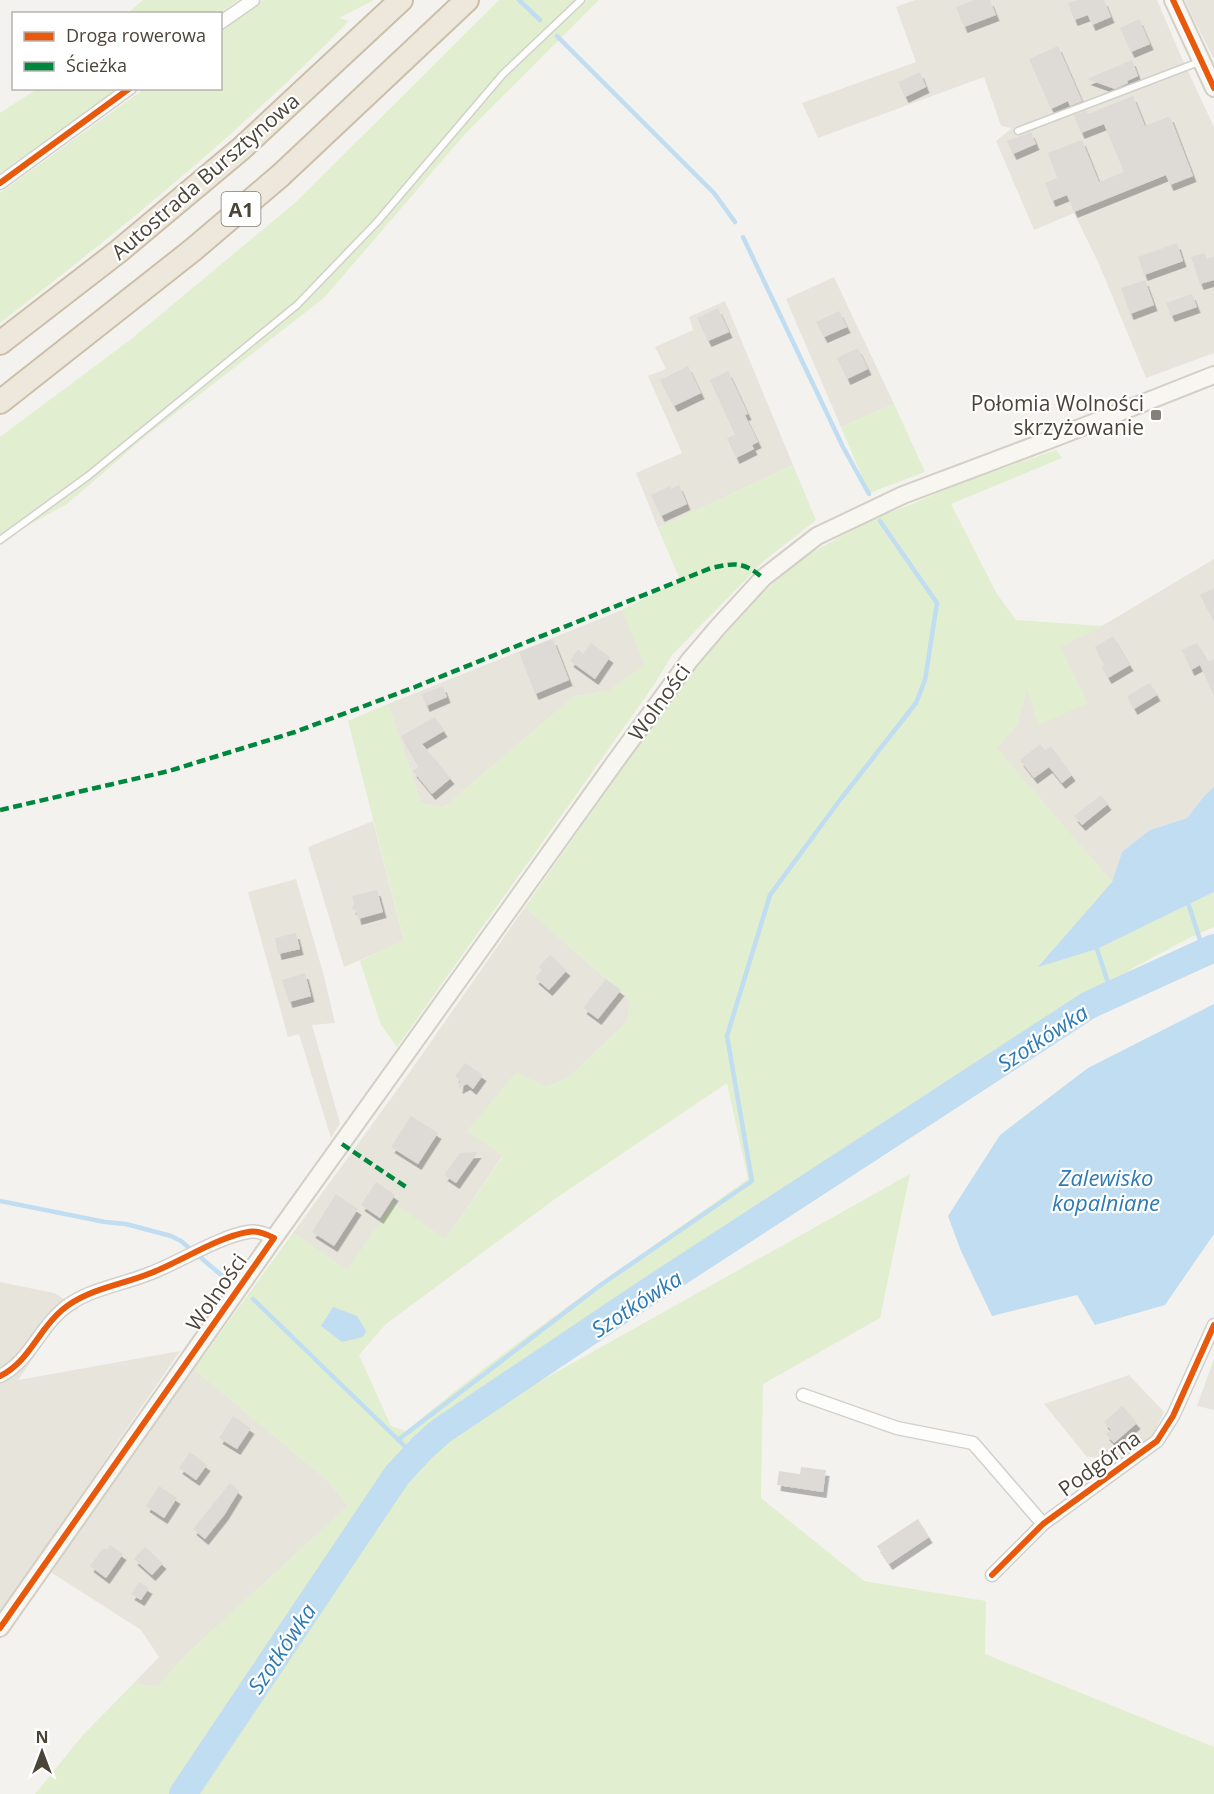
<svg xmlns="http://www.w3.org/2000/svg" width="1214" height="1794" viewBox="0 0 1214 1794" font-family="'Open Sans',sans-serif">
<defs>
<filter id="shadow"><feDropShadow dx="3.5" dy="6" stdDeviation="0" flood-color="#0004"/></filter>
</defs>
<rect width="100%" height="100%" fill="#f4f2ee"/>
<g fill="#e7e4dc">
<polygon points="915,0 1157,0 1180,54 1214,127 1214,353 1146,378 1099,264 1074,213 1034,230 996,141 1012,128 1001,126 984,77 818,138 802,103 916,62 896,7"/>
<polygon points="1185,0 1214,0 1214,59 1192,16"/>
<polygon points="834,277 894,404 841,427 786,299"/>
<polygon points="725,301 793,465 658,528 636,473 682,453 648,376 666,369 655,347 693,330 689,317"/>
<polygon points="1214,559 1214,787 1206,794 1187,818 1150,830 1122,852 1112,882 996,748 1017,725 1027,687 1059,647 1102,626"/>
<polygon points="622,610 645,664 609,691 575,696 443,808 421,803 388,704"/>
<polygon points="373,821 404,941 344,967 308,847"/>
<polygon points="296,879 324,976 335,1023 312,1025 340,1123 331,1138 299,1034 288,1037 248,892"/>
<polygon points="525,907 631,1001 627,1022 569,1077 547,1087 467,1131 503,1155 446,1239 347,1270 293,1233 400,1086"/>
<polygon points="0,1282 54,1293 79,1308 59,1320 18,1380 180,1351 0,1613"/>
<polygon points="1214,1359 1214,1410 1197,1406"/>
<polygon points="194,1369 327,1480 348,1506 187,1654 157,1687 134,1683 159,1657 141,1630 49,1571"/>
<polygon points="1129,1375 1164,1412 1152,1437 1117,1464 1113,1458 1087,1457 1044,1404"/>
</g>
<g fill="#e1eecf" fill-rule="evenodd">
<polygon points="143,0 238,0 220,13 128,13"/>
<path d="M 263,0 L 374,0 L 339,18 L 349,21 C 242,131 122,229 0,323 L 0,193 L 144,89 L 220,88 L 221,32 Z"/>
<polygon points="499,0 599,0 465,134 324,298 146,436 67,504 0,541 0,437 130,340 296,202"/>
<polygon points="37,89 119,89 0,173 0,113"/>
<polygon points="894,404 925,472 869,493 841,427"/>
<path d="M 1056,450 L 1062,458 L 951,504 L 997,594 L 1016,620 L 1102,626 L 1060,647 L 1088,703 L 1038,725 L 1027,688 L 1017,725 L 997,748 L 1112,882 L 1039,966 L 1097,949 L 1214,892 L 1214,927 L 1187,939 L 1135,967 L 919,1099 L 704,1249 L 424,1438 L 364,1510 L 173,1794 L 35,1794 L 83,1735 L 134,1683 L 157,1687 L 187,1654 L 348,1506 L 327,1480 L 194,1369 L 293,1233 L 347,1270 L 393,1203 L 446,1239 L 503,1156 L 467,1131 L 516,1072 L 547,1087 L 569,1077 L 627,1022 L 631,1001 L 525,907 L 685,679 L 762,593 L 801,559 L 872,519 L 910,505 L 960,483 ZM 727,1083 L 748,1179 C 633,1261 514,1340 406,1431 L 391,1426 L 359,1355 L 386,1324 L 555,1199 Z"/>
<polygon points="793,465 816,520 765,560 672,655 654,685 397,1047 381,1025 360,961 404,940 348,721 388,704 421,803 443,808 575,696 609,691 644,664 622,610 680,580 658,528"/>
<polygon points="910,1174 880,1318 763,1384 761,1498 864,1581 986,1601 985,1654 1214,1747 1214,1794 199,1794 228,1744 377,1515 420,1463 469,1421"/>
</g>
<g fill="#c0ddf1">
<polygon points="1214,787 1214,892 1097,949 1038,967 1112,882 1122,852 1150,830 1187,818 1206,794"/>
<polygon points="1214,1004 1214,1234 1165,1305 1095,1325 1077,1295 992,1316 961,1251 948,1216 1000,1135 1088,1068"/>
<polygon points="333,1307 357,1316 366,1331 363,1337 342,1342 321,1326"/>
</g>
<g fill="none" stroke-linecap="round" stroke-linejoin="round">
<g stroke="#c0ddf1" stroke-width="4.5">
<polyline points="519,0 540,20"/>
<polyline points="557,36 714,193 735,222"/>
<polyline points="743,237 843,447 869,494"/>
<polyline points="1187,900 1204,952"/>
<polyline points="1097,949 1112,995"/>
<polyline points="0,1201 105,1222 126,1224 171,1236 181,1241 226,1279"/>
<polyline points="253,1299 415,1456"/>
<polyline points="398,1440 602,1284 752,1181 727,1036 770,895 840,800 916,703 925,680 937,603 880,521"/>
</g>
<polyline stroke="#c0ddf1" stroke-width="28" points="183,1794 397,1475 423,1447 441,1431 645,1294 1089,1005 1214,948"/>
</g>
<g fill="#dedbd6" filter="url(#shadow)">
<polygon points="974,0 990,0 996,15 964,27 956,7"/>
<polygon points="1077,0 1104,0 1111,17 1092,25 1088,15 1074,20 1068,3"/>
<polygon points="1139,19 1150,44 1131,52 1120,28"/>
<polygon points="1058,46 1082,101 1070,106 1068,101 1051,109 1029,59"/>
<polygon points="1132,60 1138,76 1127,81 1128,83 1115,89 1087,79"/>
<polygon points="920,72 926,87 905,97 898,82"/>
<polygon points="1133,96 1145,126 1170,116 1193,176 1170,185 1166,175 1074,212 1067,195 1052,201 1045,183 1057,178 1048,153 1082,140 1099,182 1124,172 1104,124 1081,133 1074,115 1086,111 1088,114"/>
<polygon points="1031,132 1036,144 1013,154 1007,141"/>
<polygon points="1177,243 1183,261 1144,275 1138,257"/>
<polygon points="1205,253 1207,259 1214,256 1214,280 1200,284 1191,257"/>
<polygon points="1145,280 1154,305 1130,314 1121,288"/>
<polygon points="1192,294 1197,307 1171,316 1166,303"/>
<polygon points="718,308 729,332 708,341 697,318"/>
<polygon points="839,311 847,327 824,337 816,322"/>
<polygon points="858,348 868,369 847,379 837,358"/>
<polygon points="688,366 701,393 674,406 660,380"/>
<polygon points="728,371 748,414 745,415 758,442 752,445 754,449 736,458 727,438 735,435 710,380"/>
<polygon points="679,485 687,504 661,516 651,495 670,486 671,489"/>
<polygon points="1214,588 1214,621 1200,595"/>
<polygon points="1113,636 1130,665 1108,678 1102,667 1105,665 1095,647"/>
<polygon points="553,639 569,680 535,694 519,652"/>
<polygon points="591,643 610,657 595,679 570,661 578,649 583,654"/>
<polygon points="1197,643 1208,662 1214,659 1214,696 1200,665 1191,670 1182,650"/>
<polygon points="1150,683 1157,695 1134,709 1127,696"/>
<polygon points="443,686 447,697 426,706 422,694"/>
<polygon points="435,717 444,731 422,744 451,778 432,794 413,771 419,766 401,736"/>
<polygon points="1040,744 1045,750 1051,746 1072,775 1062,783 1049,767 1034,778 1020,760"/>
<polygon points="1101,795 1108,804 1082,825 1074,816"/>
<polygon points="377,890 383,912 358,919 356,911 352,908 354,904 352,896"/>
<polygon points="296,933 300,949 278,954 275,938"/>
<polygon points="550,955 567,970 549,990 535,978 542,970 539,967"/>
<polygon points="305,973 311,996 289,1002 282,980"/>
<polygon points="606,979 621,990 598,1019 583,1008"/>
<polygon points="465,1063 483,1075 473,1089 467,1084 459,1088 460,1080 455,1076"/>
<polygon points="411,1116 438,1133 418,1164 391,1147"/>
<polygon points="478,1152 456,1183 444,1175 460,1153"/>
<polygon points="376,1182 395,1195 380,1218 361,1205"/>
<polygon points="336,1194 358,1209 334,1246 312,1232"/>
<polygon points="1122,1406 1137,1423 1114,1443 1106,1434 1111,1430 1104,1422"/>
<polygon points="233,1416 251,1428 237,1449 219,1438"/>
<polygon points="190,1452 207,1465 196,1480 179,1468"/>
<polygon points="801,1467 826,1470 823,1492 777,1485 779,1471 800,1474"/>
<polygon points="230,1483 239,1491 225,1514 205,1539 193,1529"/>
<polygon points="159,1486 177,1498 164,1518 146,1506"/>
<polygon points="918,1519 929,1537 889,1564 877,1546"/>
<polygon points="110,1545 123,1554 106,1578 90,1566 103,1548 107,1550"/>
<polygon points="145,1547 163,1563 152,1575 134,1559"/>
<polygon points="139,1582 149,1588 141,1600 131,1594"/>
</g>
<g fill="none" stroke-linecap="round" stroke-linejoin="round">
<g stroke="#d2d0cb" stroke-width="9">
<g id="lane">
<polyline points="1018,131 1199,62"/>
<polyline points="0,540 88,476 297,305 377,222 503,74 581,0"/>
</g>
</g>
<g stroke="#d2d0cb" stroke-width="15">
<g id="street">
<polyline points="220,23 253,0"/>
<polyline points="0,183 130,88"/>
<path d="M 0,1376 C 29,1362 38,1330 62,1310 C 86,1289 122,1285 151,1273 C 180,1262 218,1237 248,1232 C 257,1230 266,1234 274,1238"/>
<polyline points="803,1395 897,1428 973,1443 1043,1524"/>
<polyline points="992,1575 1043,1524 1157,1441 1173,1416 1214,1325"/>
</g>
</g>
<g stroke="#d3cfc5" stroke-width="20">
<g id="secondary">
<polyline points="1173,0 1214,88"/>
<polyline points="0,1628 274,1238 615,762 689,661 718,627 763,578 817,536 903,495 1057,437 1214,375"/>
</g>
</g>
<g stroke="#ccbfa9" stroke-width="26">
<g id="highway">
<polyline points="0,343 119,251 242,148 401,0"/>
<polyline points="0,402 194,249 281,175 467,0"/>
</g>
</g>
<use href="#lane" stroke="#fdfdfc" stroke-width="6"/>
<use href="#street" stroke="#fdfdfc" stroke-width="12"/>
<use href="#secondary" stroke="#f7f6f1" stroke-width="16"/>
<use href="#highway" stroke="#ede8db" stroke-width="22"/>
<g stroke="#00873e" stroke-width="4.5" stroke-dasharray="9 4.5" stroke-linecap="butt">
<path d="M 0,810 L 169,771 L 295,732 L 415,687 L 711,568 C 735,563 743,561 763,578"/>
<polyline points="342,1144 406,1187"/>
</g>
<g stroke="#fff" stroke-width="10">
<g id="cycleway">
<polyline points="1173,0 1214,88"/>
<polyline points="0,183 130,88"/>
<path d="M 0,1376 C 29,1362 38,1330 62,1310 C 86,1289 122,1285 151,1273 C 180,1262 218,1237 248,1232 C 257,1230 266,1234 274,1238 L 0,1628"/>
<polyline points="992,1575 1043,1524 1157,1441 1173,1416 1214,1325"/>
</g>
</g>
<use href="#cycleway" stroke="#e8590c" stroke-width="6"/>
</g>
<rect fill="#868178" stroke="#fff" stroke-width="2" x="1150" y="409" width="12" height="12" rx="3"/>
<g text-anchor="middle" dominant-baseline="central" stroke-width="4.5" stroke-linejoin="round" paint-order="stroke">
<rect fill="#fff" stroke="#817c74" stroke-width="1.5" x="221.5" y="192" width="39" height="34" rx="4.5"/>
<g font-size="20" font-weight="bold" fill="#4b4439">
<text x="241" y="209">A1</text>
</g>
<g font-size="21" fill="#4b4439" stroke="#fff">
<text transform="translate(205 176) rotate(-41)">Autostrada Bursztynowa</text>
<text transform="translate(659 702) rotate(-54)">Wolności</text>
<text transform="translate(216 1292) rotate(-55)">Wolności</text>
<text transform="translate(1099 1463) rotate(-36)">Podgórna</text>
</g>
<g font-size="21" fill="#4b4439" stroke="#fff" text-anchor="end">
<text x="1144" y="403">Połomia Wolności<tspan x="1144" dy="24">skrzyżowanie</tspan></text>
</g>
<g font-size="22" font-style="italic" fill="#2e7ab2" stroke="#fff">
<text transform="translate(1042 1037) rotate(-33)">Szotkówka</text>
<text x="1106" y="1177">Zalewisko<tspan x="1106" dy="25">kopalniane</tspan></text>
<text transform="translate(636 1303) rotate(-33)">Szotkówka</text>
<text transform="translate(281 1648) rotate(-56)">Szotkówka</text>
</g>
</g>
<rect x="12" y="12" width="210" height="78" fill="#ffffff" stroke="#b7b4b0" stroke-width="1.5"/>
<rect x="24" y="32" width="30" height="9" fill="#e8590c" stroke="#b7b4b0" stroke-width="1.5"/>
<text x="66" y="42" font-size="18" fill="#4b4439">Droga rowerowa</text>
<rect x="24" y="62" width="30" height="9" fill="#00873e" stroke="#b7b4b0" stroke-width="1.5"/>
<text x="66" y="72" font-size="18" fill="#4b4439">Ścieżka</text>
<g transform="translate(42 1752)" stroke="#ffffff" stroke-width="4.5" paint-order="stroke">
<path d="M0-4.5L10 22L0 15L-10 22Z" fill="#4b4439"/>
<text y="-9" font-size="16" font-weight="bold" text-anchor="middle" fill="#4b4439">N</text>
</g>
</svg>
